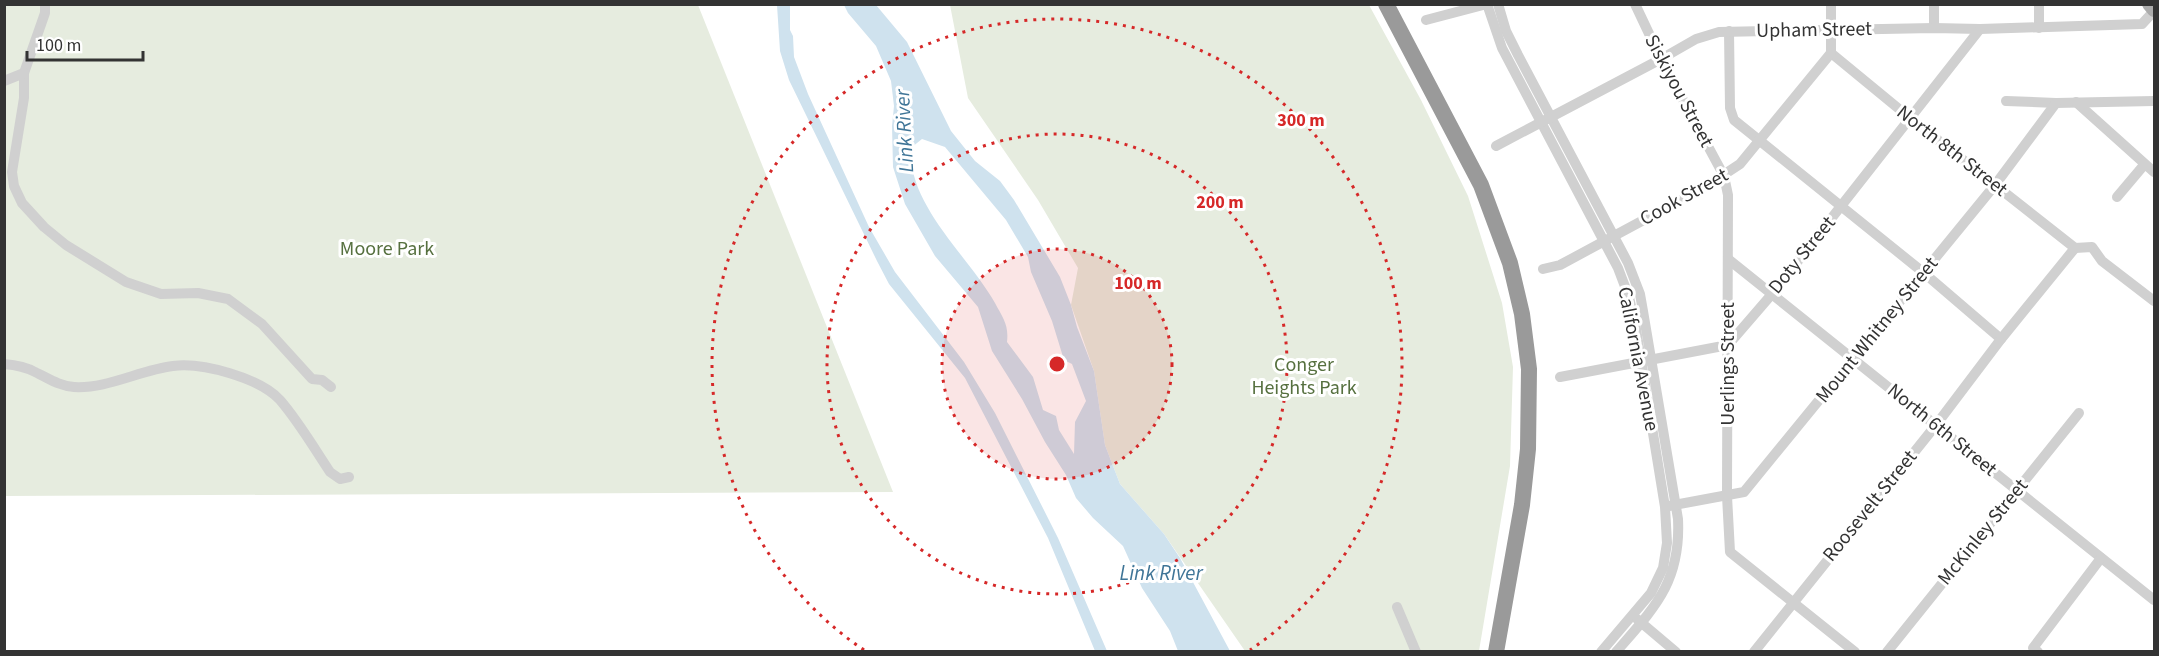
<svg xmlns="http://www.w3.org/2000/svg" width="2159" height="656" viewBox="0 0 2159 656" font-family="'Source Sans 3',sans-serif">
<rect width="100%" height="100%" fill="#fff"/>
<g fill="#e6ecdf">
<polygon points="4,5 698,5 893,492 5,496"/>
<polygon points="950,5 1369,5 1421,100 1468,196 1502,303 1513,367 1510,466 1479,651 1245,651 1164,534 1120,484 1105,445 1094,371 1071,305 1078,268 1038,200 968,98"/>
</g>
<g fill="#cfe2ee" fill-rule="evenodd">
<polygon points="777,5 790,5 790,30 793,36 794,57 808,94 869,227 895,272 964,362 995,413 1058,538 1107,651 1095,651 1048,538 965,378 889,284 877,261 789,80 780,51"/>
<path d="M 844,5 L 876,5 L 907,42 L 951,131 L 975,161 L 1000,181 L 1014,200 L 1060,277 L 1071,305 L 1077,327 L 1094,371 L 1105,445 L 1120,484 L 1164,534 L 1180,558 L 1230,651 L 1178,651 L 1170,631 L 1142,588 L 1123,546 L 1093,518 L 1076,498 L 1066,475 L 1045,442 L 1022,399 L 992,351 L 978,307 L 935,256 L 905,204 L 893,167 L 892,126 L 894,106 L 891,81 L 876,46 L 848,13 ZM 922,139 L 945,147 L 1006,220 L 1028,257 L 1031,272 L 1052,321 L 1064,360 L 1072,364 L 1086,401 L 1075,422 L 1074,454 L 1059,430 L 1056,416 L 1043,410 L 1033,377 L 1007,342 C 1009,325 1003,318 995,303 C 970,258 904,201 912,147 Z"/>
</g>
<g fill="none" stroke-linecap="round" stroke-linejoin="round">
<g stroke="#d0d0d0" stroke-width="10">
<polyline points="45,4 45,13 24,73 24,98 12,172 14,186 22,203 44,227 66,245 126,282 161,294 198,293 228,299 262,324 312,379 322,380 331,387"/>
<path d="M 1498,4 L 1506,31 L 1518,55 L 1628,263 L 1640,294 L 1643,311 L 1678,519 C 1681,582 1655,607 1616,652"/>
<polyline points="1635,4 1661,59 1724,176 1728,195 1727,496 1730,552 1855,652"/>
<polyline points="1934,4 1934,28"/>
<polyline points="2039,4 2039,28"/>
<polyline points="1426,20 1487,4 1502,48 1618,268 1629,297 1636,329 1665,507 1667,543 1663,568 1651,593 1601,652"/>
<polyline points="1729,31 1730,108 1734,120 1924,273 2001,339"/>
<polyline points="1831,53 1910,118 2075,248"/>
<polyline points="4,81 24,73"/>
<polyline points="2006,101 2056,103 2154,101"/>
<polyline points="2076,102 2154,172"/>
<polyline points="1496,146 1661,59 1696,39 1719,32 1934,28 1980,29 2142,24 2154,11"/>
<polyline points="2117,197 2144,165"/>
<polyline points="2075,248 2092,247 2102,261 2154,301"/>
<polyline points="1728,259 2154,600"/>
<polyline points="1543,269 1560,265 1705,187 1740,164 1831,53 1831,4"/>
<path d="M 4,364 C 15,365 26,367 35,372 C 48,378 59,386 74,387 C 107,389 140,370 173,366 C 202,362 260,378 280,400 C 299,422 314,448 330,472 L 340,479 L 349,477"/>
<polyline points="1560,377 1728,345 1772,294 1980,29"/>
<polyline points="1669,506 1744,492 1995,185 2056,103"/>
<polyline points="1397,607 1416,652"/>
<polyline points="1637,619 1676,652"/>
<polyline points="1754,652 1936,425 2001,339 2075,248"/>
<polyline points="1887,652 2079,413"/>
<polyline points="2038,652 2033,648 2101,558"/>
</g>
<polyline stroke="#ababab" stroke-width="14" points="2149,4 2154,10"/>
<polyline stroke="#9a9a9a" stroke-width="16" points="1386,4 1481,185 1510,263 1522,314 1529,369 1528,449 1522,505 1496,652"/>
</g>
<circle cx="1057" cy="364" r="115" fill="#d62828" fill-opacity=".12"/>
<g fill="none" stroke="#d62828" stroke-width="3" stroke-dasharray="3 6">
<circle cx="1057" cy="364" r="115"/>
<circle cx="1057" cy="364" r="230"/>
<path d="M864 650A345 345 0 1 1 1250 650"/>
</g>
<g text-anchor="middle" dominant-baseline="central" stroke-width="6" stroke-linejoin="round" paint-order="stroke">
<g font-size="20" fill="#333" stroke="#fff">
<text transform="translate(1814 30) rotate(-1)">Upham Street</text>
<text transform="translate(1679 91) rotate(62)">Siskiyou Street</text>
<text transform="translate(1952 151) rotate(38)">North 8th Street</text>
<text transform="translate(1684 197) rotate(-29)">Cook Street</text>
<text transform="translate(1802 255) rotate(-51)">Doty Street</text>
<text transform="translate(1877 330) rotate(-51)">Mount Whitney Street</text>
<text transform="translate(1638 359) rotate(79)">California Avenue</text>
<text transform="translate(1728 364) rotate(-90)">Uerlings Street</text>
<text transform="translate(1942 430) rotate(39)">North 6th Street</text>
<text transform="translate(1870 506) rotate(-51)">Roosevelt Street</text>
<text transform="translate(1983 532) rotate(-51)">McKinley Street</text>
</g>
<g font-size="20" fill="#56703f" stroke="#fff">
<text x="387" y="249">Moore Park</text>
<text x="1304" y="365">Conger<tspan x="1304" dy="23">Heights Park</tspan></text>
</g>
<g font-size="21" font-style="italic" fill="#3f7597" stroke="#fff">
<text transform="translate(904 131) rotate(-93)">Link River</text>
<text x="1161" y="573">Link River</text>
</g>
</g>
<circle cx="1057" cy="364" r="9" fill="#d62828" stroke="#fff" stroke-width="3"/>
<g font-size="18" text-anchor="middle" font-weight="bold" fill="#d62828" stroke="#fff" stroke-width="6" stroke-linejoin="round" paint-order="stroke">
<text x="1301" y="126">300 m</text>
<text x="1220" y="208">200 m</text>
<text x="1138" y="289">100 m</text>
</g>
<rect width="2159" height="656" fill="none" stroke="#333333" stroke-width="12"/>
<path d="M27 51v9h116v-9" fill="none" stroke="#333333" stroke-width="3"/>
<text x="36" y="51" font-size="18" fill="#333333" stroke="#ffffff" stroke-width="4.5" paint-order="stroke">100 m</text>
</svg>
